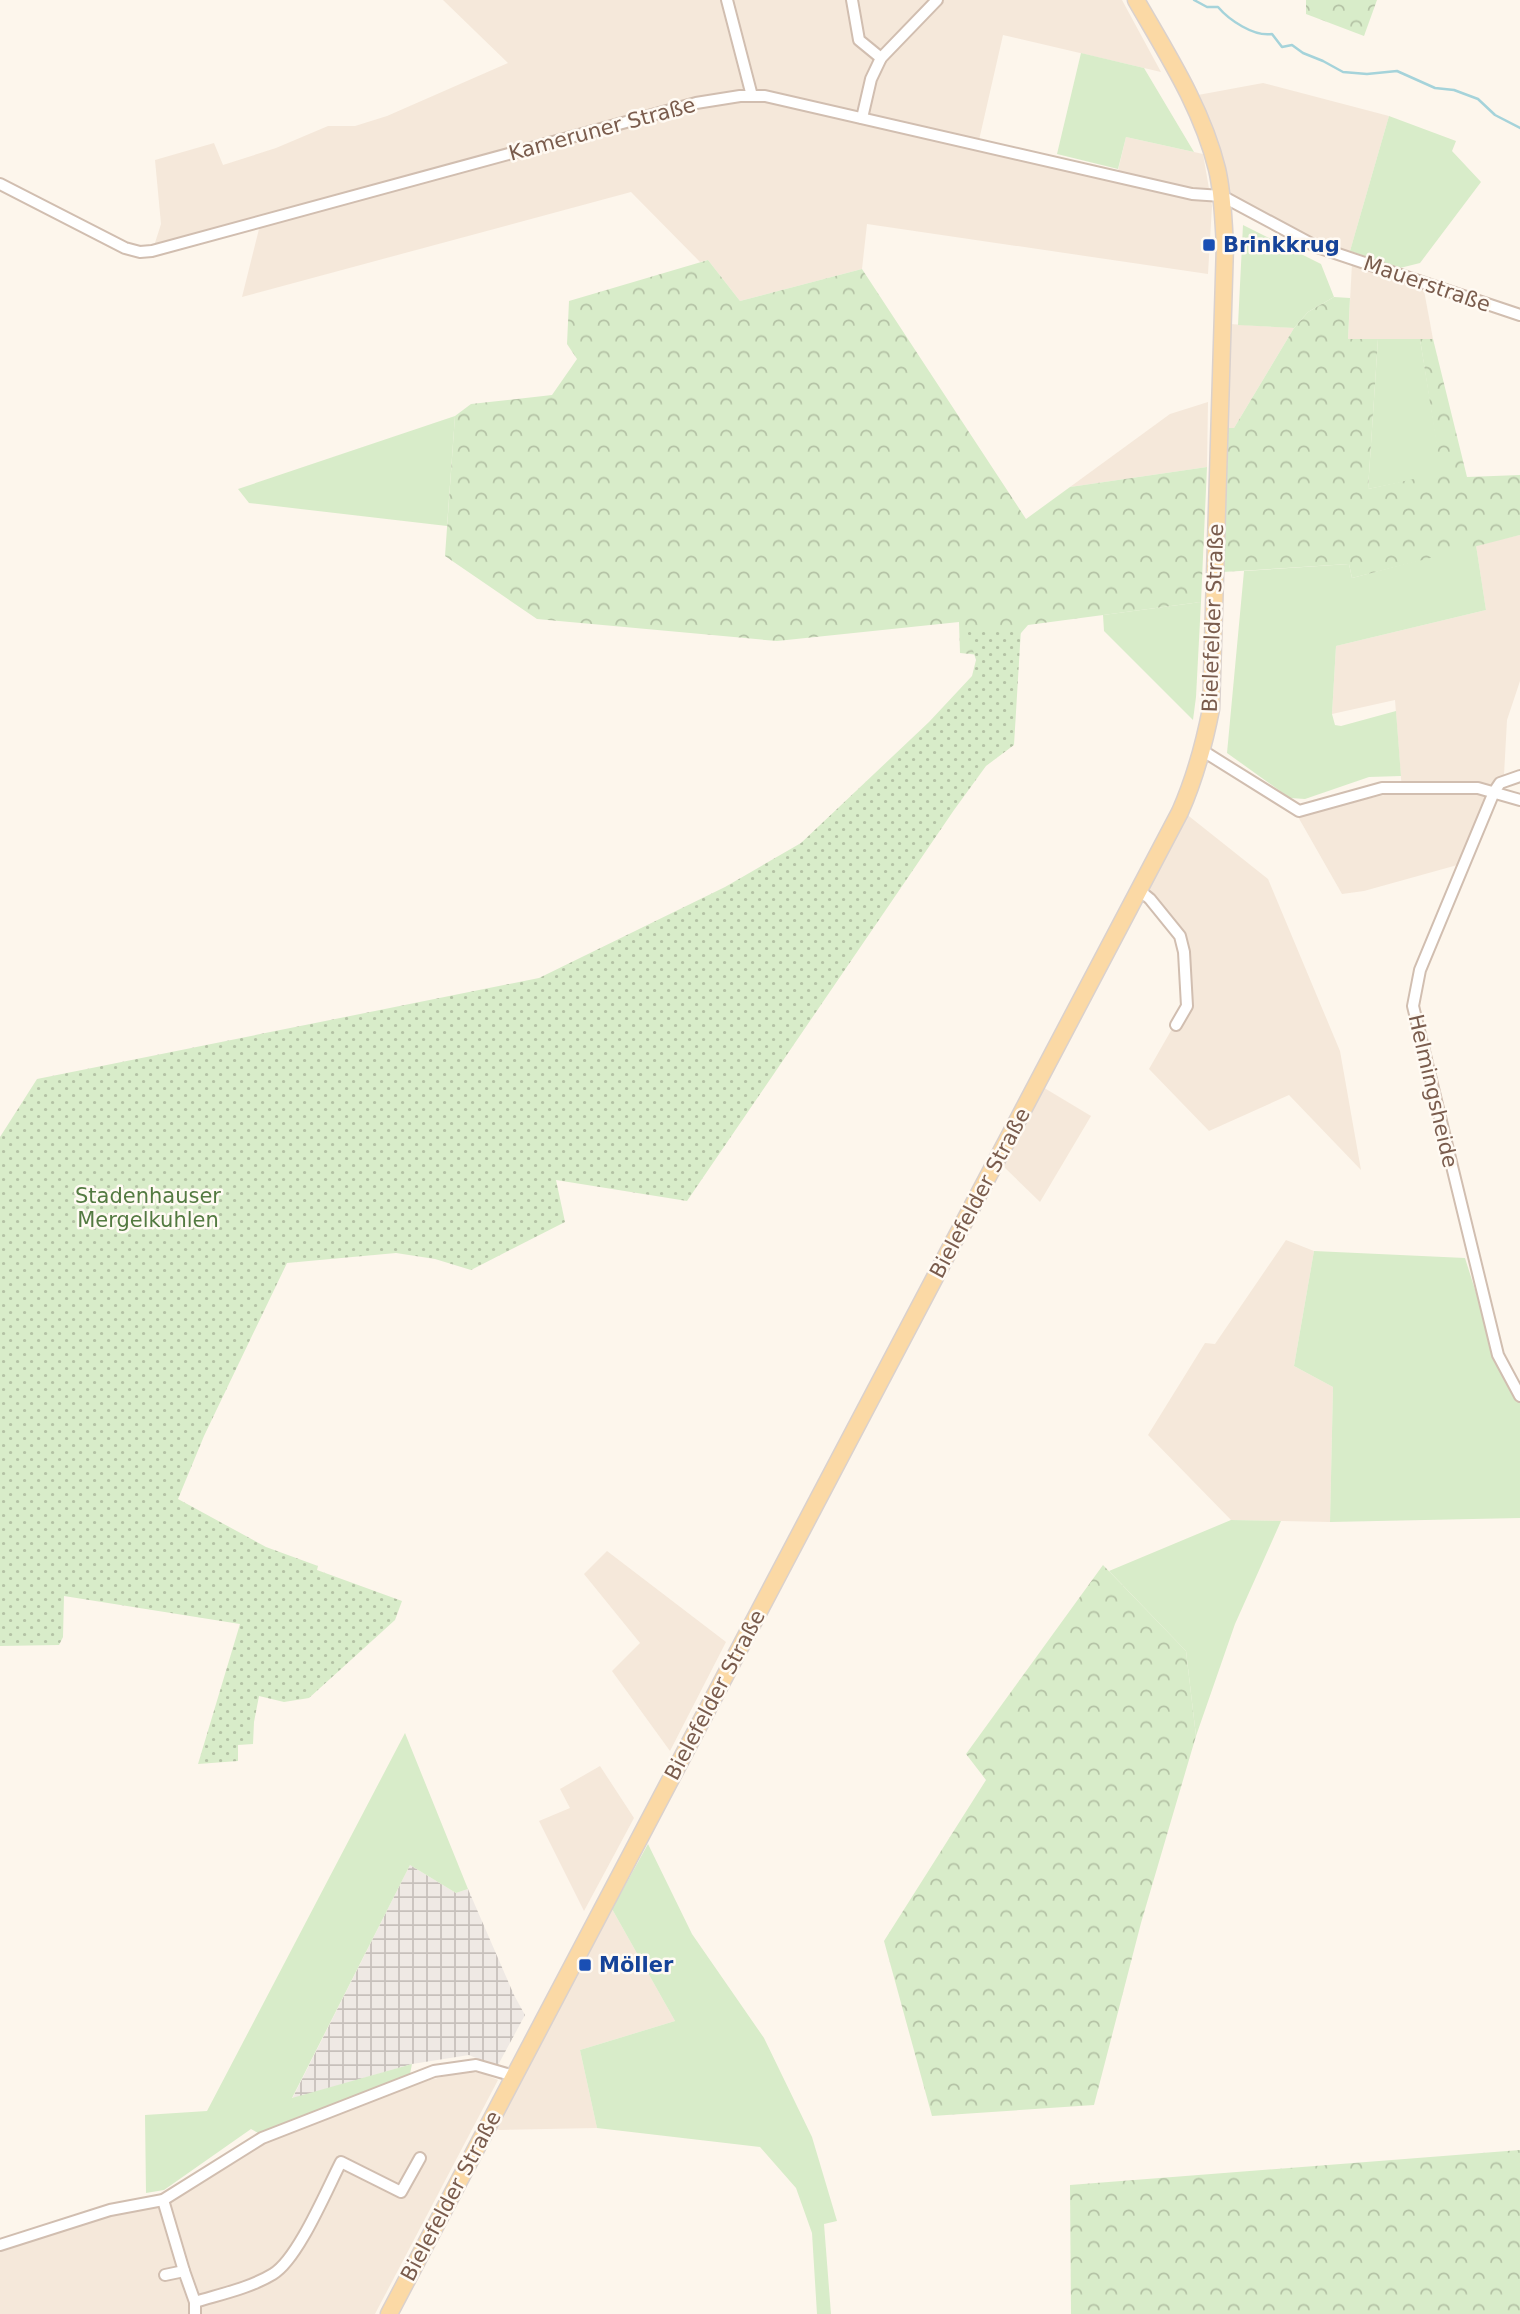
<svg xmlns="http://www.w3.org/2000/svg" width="1520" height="2314" viewBox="0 0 1520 2314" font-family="'DejaVu Sans',sans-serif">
<defs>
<pattern id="industrial-grid" width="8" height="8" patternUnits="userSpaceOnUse" patternTransform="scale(1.75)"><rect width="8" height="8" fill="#efe9e4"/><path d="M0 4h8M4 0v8" fill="none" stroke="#c7c0bb"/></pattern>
<pattern id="forest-crowns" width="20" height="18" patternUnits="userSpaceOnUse" patternTransform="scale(1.75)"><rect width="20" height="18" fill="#d8ecc9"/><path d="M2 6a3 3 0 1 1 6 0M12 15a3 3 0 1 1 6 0" fill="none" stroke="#b4c2a5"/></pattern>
<pattern id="park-dots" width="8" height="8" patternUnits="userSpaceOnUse" patternTransform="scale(1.75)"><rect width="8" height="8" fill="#d8ecc9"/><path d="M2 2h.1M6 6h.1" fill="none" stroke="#b4c2a5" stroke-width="1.8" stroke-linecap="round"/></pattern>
</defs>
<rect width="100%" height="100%" fill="#fdf6ec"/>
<g fill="#f5e8da">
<polygon points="443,0 1122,0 1161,72 1003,35 977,149 1116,179 1126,137 1203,154 1212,206 1208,274 867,224 862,269 740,301 708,260 700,262 631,192 242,297 259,229 256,219 154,246 161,224 155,160 214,143 223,165 276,148 328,126 355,126 387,116 508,63"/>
<polygon points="1263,83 1389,116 1350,251 1322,244 1228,195 1222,160 1211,124 1198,95"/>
<polygon points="1352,263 1423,285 1433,339 1348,339"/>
<polygon points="1230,324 1294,328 1234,428 1227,428"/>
<polygon points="1208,402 1207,467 1070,487 1170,414"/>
<polygon points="1520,535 1520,681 1507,720 1504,775 1488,797 1461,864 1364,891 1342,894 1297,815 1402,791 1395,700 1332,714 1336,646 1486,610 1476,545"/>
<polygon points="1185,813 1268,879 1340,1051 1361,1170 1289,1095 1209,1131 1149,1069 1188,1001 1183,933 1145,890"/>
<polygon points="1041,1086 1091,1116 1040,1202 1002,1165"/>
<polygon points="1286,1240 1314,1251 1294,1366 1333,1387 1330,1522 1231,1520 1148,1435 1205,1343 1215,1344"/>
<polygon points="607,1551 726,1642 670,1751 612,1671 640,1643 584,1574"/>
<polygon points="600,1766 634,1818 584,1911 539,1821 570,1808 560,1789"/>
<polygon points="612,1909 675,2021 580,2050 597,2128 500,2130 495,2129"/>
<polygon points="467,2071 484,2074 498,2080 375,2314 0,2314 0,2250 107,2216 160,2207 264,2141 421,2082"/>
</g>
<polygon fill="url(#industrial-grid)" points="410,1865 456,1893 468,1889 514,1995 525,2015 497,2067 469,2055 412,2064 292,2099"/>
<g fill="#d8ecc9">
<polygon points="1081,53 1144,68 1194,152 1126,137 1118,169 1057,154"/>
<polygon points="1389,116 1456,141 1452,151 1481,182 1420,263 1400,268 1350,251"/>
<polygon points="1243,225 1321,264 1334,297 1308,312 1294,328 1238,325"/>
<polygon points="1378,339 1420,339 1442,474 1368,489"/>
<polygon points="455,416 447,526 249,503 238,489"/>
<polygon points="1476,545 1486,610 1336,646 1332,714 1335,725 1341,726 1396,711 1401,776 1369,777 1305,799 1290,798 1227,753 1244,571 1349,564 1352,578"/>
<polygon points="1201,602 1196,697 1193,720 1104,631 1103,615"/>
<polygon points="1314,1251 1465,1258 1496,1356 1520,1401 1520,1518 1330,1522 1333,1387 1294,1366"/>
<polygon points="1231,1520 1281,1521 1235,1624 1196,1736 1186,1651 1109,1571"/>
<polygon points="405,1733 468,1889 456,1893 410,1865 292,2098 412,2064 410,2074 262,2135 251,2129 164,2190 146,2193 145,2115 207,2111"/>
<polygon points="648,1844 692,1934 764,2038 812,2137 837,2221 824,2224 831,2314 817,2314 812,2233 796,2188 760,2147 597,2128 580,2050 675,2021 612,1909"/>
</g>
<g fill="url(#forest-crowns)">
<polygon points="1306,0 1377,0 1364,36 1306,14"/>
<polygon points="708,260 740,301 862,269 1026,519 1070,487 1207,467 1201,602 1028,625 1000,657 960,653 959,622 777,641 537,619 445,556 455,416 471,404 552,395 577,359 567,344 569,301"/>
<polygon points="1334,297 1350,298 1348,339 1378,339 1368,489 1441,473 1420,339 1433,339 1467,477 1520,475 1520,535 1352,578 1349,564 1223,572 1227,428 1234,428 1294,328 1308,312"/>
<polygon points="1103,1565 1186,1651 1196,1736 1141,1923 1094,2105 932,2116 884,1941 986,1780 966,1754"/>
<polygon points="1520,2150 1520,2314 1071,2314 1070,2185"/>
</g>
<polygon fill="url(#park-dots)" points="966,628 1021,629 1014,745 986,766 954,810 687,1201 556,1180 565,1222 471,1270 435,1259 396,1253 287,1263 204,1436 178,1499 266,1547 318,1566 317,1570 402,1601 395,1620 309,1698 284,1702 259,1696 254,1722 253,1744 238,1745 238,1761 198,1764 240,1624 64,1596 63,1637 59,1645 0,1646 0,1137 37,1079 539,978 725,887 801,843 929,722 972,676 976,660"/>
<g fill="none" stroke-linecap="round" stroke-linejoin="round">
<path stroke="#a5d3da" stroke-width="2.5" d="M 1194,0 L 1207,7 L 1218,7 C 1229,20 1254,37 1272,34 L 1282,47 L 1292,45 L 1303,53 L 1323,61 L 1343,72 L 1367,74 L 1397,71 L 1435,88 L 1454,90 L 1478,99 L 1495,115 L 1520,128"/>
<g stroke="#d1beb0" stroke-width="14">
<g id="street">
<polyline points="727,0 752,96"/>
<polyline points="852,0 859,40 881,58"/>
<polyline points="862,118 871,79 881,58 937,0"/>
<polyline points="0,184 125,248 140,252 152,251 696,103 740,96 765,96 1192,194 1222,196 1317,247 1520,315"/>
<polyline points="1203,751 1299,811 1382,788 1478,788 1520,800"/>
<polyline points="1520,776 1500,783 1494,792 1420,970 1413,1006 1498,1355 1520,1396"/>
<polyline points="1139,890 1150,899 1180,936 1184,952 1187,1006 1176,1025"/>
<polyline points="163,2200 184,2271 195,2302 195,2314"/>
<polyline points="0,2245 110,2210 163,2200 262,2138 434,2071 476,2065 514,2076"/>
<polyline points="165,2275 184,2271"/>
<path d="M 195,2302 C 221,2294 250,2288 273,2274 C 298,2259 327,2189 341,2162 L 401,2192 L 420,2158"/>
</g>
</g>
<g stroke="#dad1cd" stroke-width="19">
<path id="primary" d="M 389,2314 L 1180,812 C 1195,778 1204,745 1211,709 L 1225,244 C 1223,219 1223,194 1217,169 C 1202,108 1167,54 1136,0"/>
</g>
<use href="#street" stroke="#fff" stroke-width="10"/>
<use href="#primary" stroke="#fbd9a5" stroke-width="16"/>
</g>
<g fill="#1a4fb4" stroke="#fffaf3" stroke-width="2.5">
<rect x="1202" y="238" width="14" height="14" rx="3.5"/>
<rect x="578" y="1958" width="14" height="14" rx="3.5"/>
</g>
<g text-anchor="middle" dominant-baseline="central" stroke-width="5" stroke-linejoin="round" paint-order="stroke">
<g font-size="21" fill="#7a5c4d" stroke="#fffaf3">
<text transform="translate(602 129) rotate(-15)">Kameruner Straße</text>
<text transform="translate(1427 284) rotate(19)">Mauerstraße</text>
<text transform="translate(1213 618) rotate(-88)">Bielefelder Straße</text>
<text transform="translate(1433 1091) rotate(77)">Helmingsheide</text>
<text transform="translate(980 1193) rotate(-62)">Bielefelder Straße</text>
<text transform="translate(715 1695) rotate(-62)">Bielefelder Straße</text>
<text transform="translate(451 2196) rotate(-62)">Bielefelder Straße</text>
</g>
<g font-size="21" font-weight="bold" fill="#164399" stroke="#fffaf3" text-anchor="start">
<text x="1223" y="245">Brinkkrug</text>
<text x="599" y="1965">Möller</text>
</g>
<g font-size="21" fill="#537a41" stroke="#fffaf3">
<text x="148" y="1196">Stadenhauser<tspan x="148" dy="24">Mergelkuhlen</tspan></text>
</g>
</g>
</svg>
